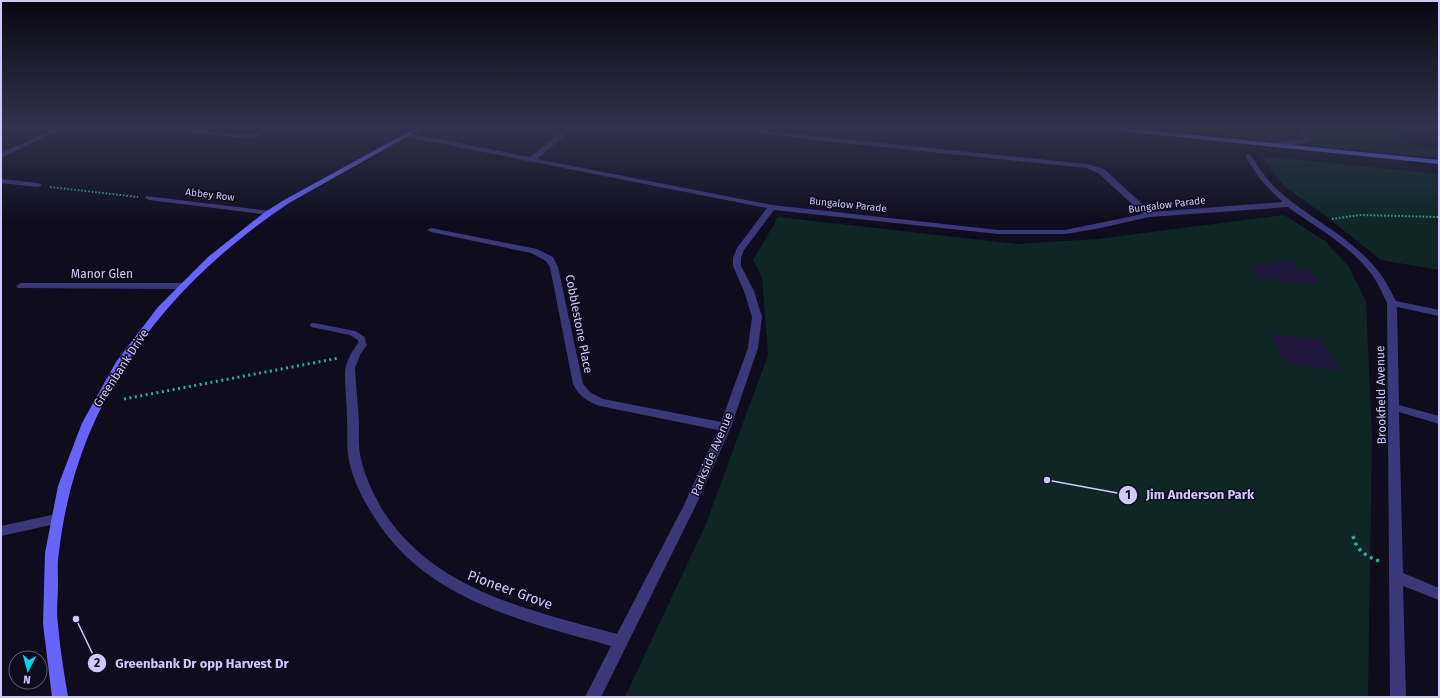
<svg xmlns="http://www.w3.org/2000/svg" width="1440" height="698" viewBox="0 0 1440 698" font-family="'Fira Sans',sans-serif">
<rect width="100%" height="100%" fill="#0f0c1d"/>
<g fill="#0f2625">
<polygon points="1124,126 1391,126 1411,146 1439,148 1439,158"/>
<polygon points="1261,156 1439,174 1439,270 1381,260 1323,214 1285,187"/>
<polygon points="1284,215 1325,241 1349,267 1366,302 1372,437 1368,697 625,697 706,524 768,355 762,277 753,260 778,217 1017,244 1097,239"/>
</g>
<g fill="#20193d">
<polygon points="1273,259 1292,261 1297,270 1311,271 1318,286 1257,278 1252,263 1278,267"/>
<polygon points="1270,334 1321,339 1341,371 1286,364"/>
</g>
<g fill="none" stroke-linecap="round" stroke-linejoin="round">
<g stroke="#30aaa3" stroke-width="2" stroke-dasharray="1.5 2" stroke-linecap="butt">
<polyline points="50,187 138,197"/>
<polyline points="1332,219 1359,215 1439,217"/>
</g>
<polyline stroke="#30aaa3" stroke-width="3" stroke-dasharray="2 3.5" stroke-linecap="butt" points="124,399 339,358"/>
<path stroke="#30aaa3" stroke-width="3.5" stroke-dasharray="3 4" stroke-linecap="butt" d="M 1353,536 C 1357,552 1367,556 1381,562"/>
<g fill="#3b387a" fill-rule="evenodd">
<polygon points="1297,126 1301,126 1311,140 1310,141 1295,145 1271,146 1271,144 1273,143 1305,139"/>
<polygon points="311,323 314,323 355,331 365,337 366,345 362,347 359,347 358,340 350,335 311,327 310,325"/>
</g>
<g fill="#3b387a" fill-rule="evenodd">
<polygon points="61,126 68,126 1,158 1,153"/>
<polygon points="270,126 277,126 251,139 182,132 179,130 182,128 250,135"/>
<path d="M 569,126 L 576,126 L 537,159 L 772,205 L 998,230 L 1065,230 L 1143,214 L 1098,173 L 1086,168 L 842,143 L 715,128 L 712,126 L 728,126 L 842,139 L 1087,164 L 1104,169 L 1151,212 L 1283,202 C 1267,188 1255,174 1245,155 L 1250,154 C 1259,168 1267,181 1280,192 C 1309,218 1347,235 1373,265 C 1383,275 1389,288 1396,301 L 1439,310 L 1439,316 L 1397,307 L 1399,405 L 1439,416 L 1439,424 L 1399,412 L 1403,573 L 1439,588 L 1439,600 L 1403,586 L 1406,697 L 1390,697 L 1387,303 C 1382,292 1377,281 1369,271 C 1348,244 1315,227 1288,207 L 1149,217 L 1096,229 L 1065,234 L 998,234 L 774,210 L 744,250 L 741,258 L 741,266 L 754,291 L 762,317 L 758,348 L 731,427 L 696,505 L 601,697 L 585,697 L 611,646 C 523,621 424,600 373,515 C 362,498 353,480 349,460 C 346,447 348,433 347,420 C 347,405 345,390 345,375 C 345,362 351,353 358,343 L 366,343 L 367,345 L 360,355 L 355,368 C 356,386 358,404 359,423 C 359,435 358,447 361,459 C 365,477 373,493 382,509 C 433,591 530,610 617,634 L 684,505 L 718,430 L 600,406 C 588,402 578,395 573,384 L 550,267 L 546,261 L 531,253 L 431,232 L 427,230 L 431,228 L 537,249 L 553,257 L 558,267 L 583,384 L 591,393 L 603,399 L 721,422 L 748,348 L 752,317 L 744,291 L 733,266 L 733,258 L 737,248 L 767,208 L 407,137 L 404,135 L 407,133 L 530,157 Z"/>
<polygon points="1435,126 1439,126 1439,128 1436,127"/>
<polygon points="1,179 38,183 42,185 38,187 1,183"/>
<polygon points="146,196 270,211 274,213 270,215 149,200 145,198"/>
<polygon points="21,283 182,283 187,286 182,289 18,288 16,286"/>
<polygon points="56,514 60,515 62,519 60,523 1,536 1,526"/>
</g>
<g fill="#6863fa" fill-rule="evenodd">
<path d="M 419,126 L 426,126 L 289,203 C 165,286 76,401 59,552 C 57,562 58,573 58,583 C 58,597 56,611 58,625 C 60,649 64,673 68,697 L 52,697 L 43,624 L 45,553 L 58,486 L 82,423 L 116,362 L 158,307 L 208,257 L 265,212 L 284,200 Z"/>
<polygon points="1089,126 1107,126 1439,160 1439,164 1092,128"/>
</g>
</g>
<linearGradient id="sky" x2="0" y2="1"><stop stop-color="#080710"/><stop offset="0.57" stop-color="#31344c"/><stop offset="1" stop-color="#31344c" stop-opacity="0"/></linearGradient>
<rect width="1440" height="223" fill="url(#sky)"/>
<g text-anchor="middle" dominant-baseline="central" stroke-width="3" stroke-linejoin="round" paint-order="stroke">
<g font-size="10" fill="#cfc9fd" stroke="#0f0c1d">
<text transform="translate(210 195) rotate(7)">Abbey Row</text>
<text transform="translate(848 205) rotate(6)">Bungalow Parade</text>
<text transform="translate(1167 205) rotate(-7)">Bungalow Parade</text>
</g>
<g font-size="12" fill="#cfc9fd" stroke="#0f0c1d">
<text x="102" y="274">Manor Glen</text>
<text transform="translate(579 324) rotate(79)">Cobblestone Place</text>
<text transform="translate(121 368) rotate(-57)">Greenbank Drive</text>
<text transform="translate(1381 395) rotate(-91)">Brookfield Avenue</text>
<text transform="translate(712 454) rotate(-67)">Parkside Avenue</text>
</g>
<g font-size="14" fill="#cfc9fd" stroke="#0f0c1d">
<text transform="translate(510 590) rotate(20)">Pioneer Grove</text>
</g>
</g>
<path fill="none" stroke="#cfc9fd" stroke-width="1.5" d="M1047 480L1128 495M76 619L97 663"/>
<g fill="#cfc9fd" stroke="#0f0c1d" stroke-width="1.5">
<circle cx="1047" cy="480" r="4"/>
<circle cx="76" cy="619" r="4"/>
<circle cx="1128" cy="495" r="10"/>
<circle cx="97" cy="663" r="10"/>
</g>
<g font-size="12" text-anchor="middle" font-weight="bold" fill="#111">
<text x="1128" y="499">1</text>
<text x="97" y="667">2</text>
</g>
<g font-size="13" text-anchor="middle" font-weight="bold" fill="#cfc9fd" stroke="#0f0c1d" stroke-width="3" stroke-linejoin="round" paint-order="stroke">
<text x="1200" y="499">Jim Anderson Park</text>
<text x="202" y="668">Greenbank Dr opp Harvest Dr</text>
</g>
<rect width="1440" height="698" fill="none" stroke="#cfc9fd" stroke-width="4"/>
<g transform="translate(28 670) rotate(186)"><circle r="19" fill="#0f0c1d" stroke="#5c5877"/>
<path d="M0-3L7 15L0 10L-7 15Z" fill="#07d4eb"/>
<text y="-6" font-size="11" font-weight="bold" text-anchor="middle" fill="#cfc9fd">N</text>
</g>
</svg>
